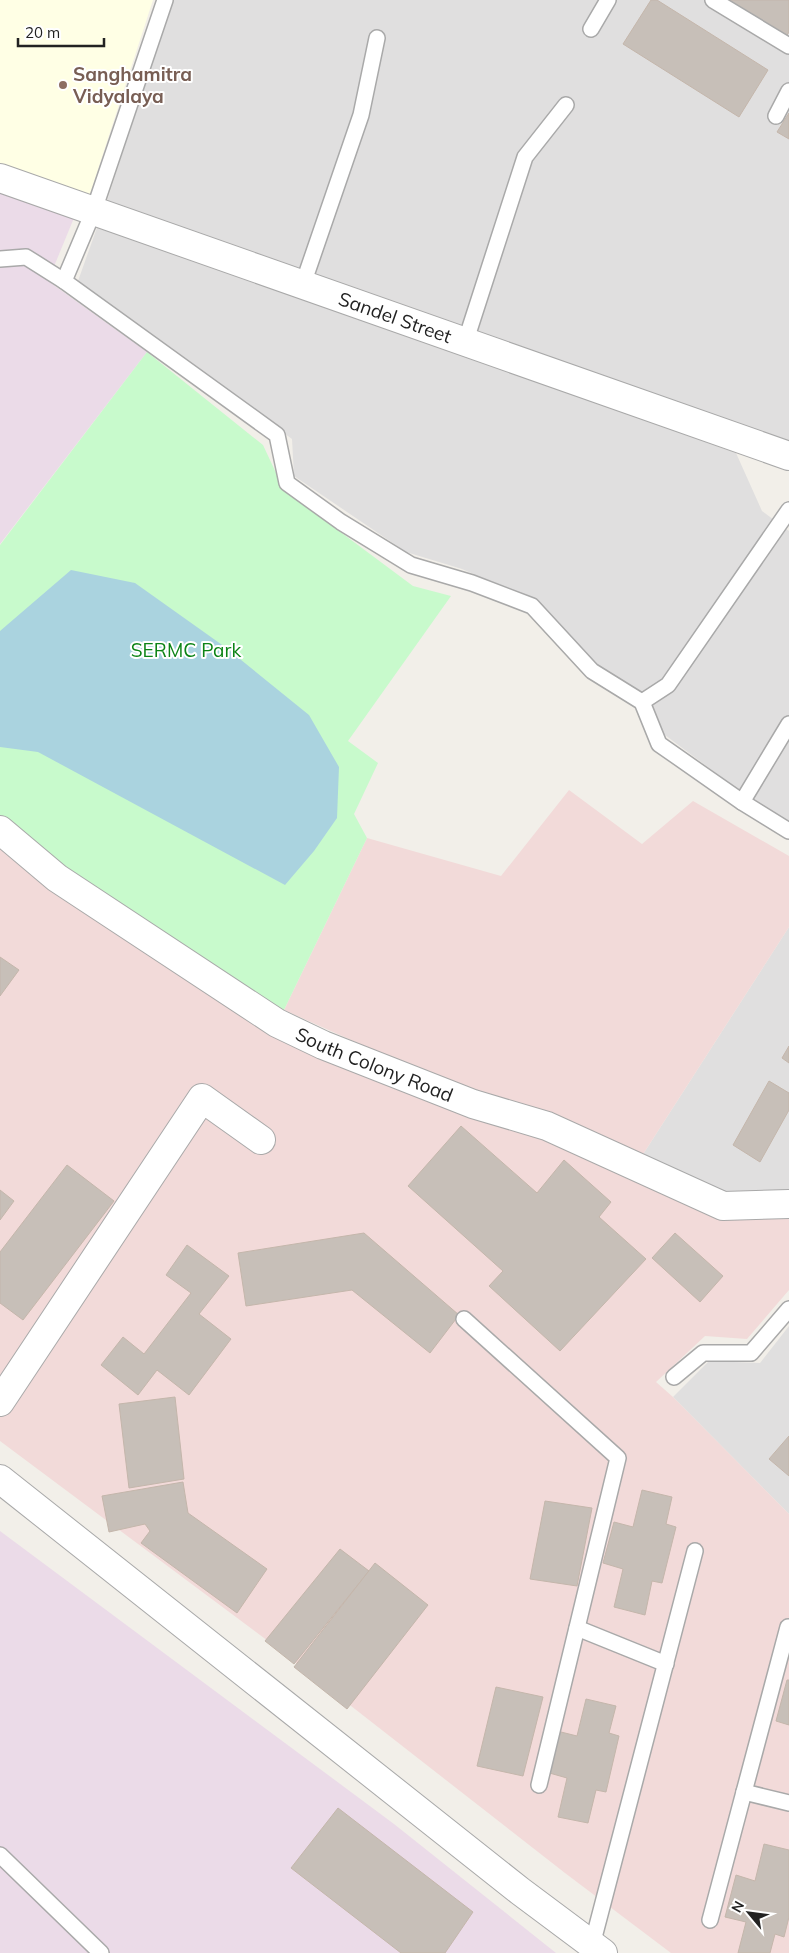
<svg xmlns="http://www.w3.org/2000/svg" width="789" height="1953" viewBox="0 0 789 1953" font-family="Mulish,sans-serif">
<rect width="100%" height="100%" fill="#f2efe9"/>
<g fill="#e0dfdf">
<polygon points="172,0 789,0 789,441 493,340 106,204"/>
<polygon points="99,222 736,453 762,511 789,531 789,824 757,804 661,732 533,600 462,569 406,552 294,476 292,439 78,281"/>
<polygon points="789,927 789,1201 727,1195 640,1159"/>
<polygon points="789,1326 789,1514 673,1397 709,1361 760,1363"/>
</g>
<g fill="#f2dad9">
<polygon points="569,790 642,844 693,801 789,856 789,927 640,1159 485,1100 284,1010 367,838 501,876"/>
<polygon points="0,834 268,1031 529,1130 723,1214 789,1211 789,1290 747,1339 705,1336 656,1382 673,1397 789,1514 789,1953 671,1953 565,1873 264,1638 0,1441"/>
</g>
<g fill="#ebdbe8">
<polygon points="0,189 76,213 48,281 147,352 0,544"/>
<polygon points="0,1531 394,1824 556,1953 0,1953"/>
</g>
<polygon fill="#ffffe5" points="0,0 153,0 89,197 0,169"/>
<polygon fill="#c8facc" points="147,352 263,445 284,490 413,586 451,596 348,741 378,763 354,814 367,838 282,1014 65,873 0,820 0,545"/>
<polygon fill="#aad3df" points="71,570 135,583 225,647 309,715 339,767 337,818 314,851 285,885 38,752 0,747 0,631"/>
<g fill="#c7bfb8" stroke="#c4b6ab">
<polygon points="651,0 657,0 768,70 739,117 623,44"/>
<polygon points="726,0 789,0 789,32 786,37"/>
<polygon points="789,113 789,139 777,132"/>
<polygon points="0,957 19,970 0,996"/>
<polygon points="789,1046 789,1063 782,1058"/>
<polygon points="769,1081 789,1093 789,1110 760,1162 733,1145"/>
<polygon points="461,1126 537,1193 564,1160 611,1202 599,1217 646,1259 560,1351 489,1286 503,1271 408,1186"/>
<polygon points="67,1165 114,1201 23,1320 0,1303 0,1252"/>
<polygon points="0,1190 14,1201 0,1220"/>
<polygon points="364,1233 459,1315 430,1353 352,1290 246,1306 238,1253"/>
<polygon points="675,1233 723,1276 700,1302 652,1258"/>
<polygon points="187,1245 229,1276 199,1314 231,1339 189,1395 157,1370 138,1395 101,1365 123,1337 144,1354 191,1293 166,1275"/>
<polygon points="175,1397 184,1479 129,1488 119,1404"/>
<polygon points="789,1436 789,1476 769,1459"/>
<polygon points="183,1482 188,1513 267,1569 237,1613 141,1543 150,1531 145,1524 109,1532 102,1496"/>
<polygon points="642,1490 672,1497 666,1524 676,1527 662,1583 652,1581 645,1615 614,1607 623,1569 603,1563 614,1522 633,1527"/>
<polygon points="545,1501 592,1508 577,1586 530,1579"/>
<polygon points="340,1549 369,1571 294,1664 265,1641"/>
<polygon points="375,1563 428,1605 347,1709 294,1667"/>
<polygon points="787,1680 789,1680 789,1725 776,1721"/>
<polygon points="496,1687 543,1697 523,1776 477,1766"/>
<polygon points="586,1699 616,1706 609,1733 619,1736 606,1792 596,1790 588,1823 558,1817 567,1778 546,1772 557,1731 577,1736"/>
<polygon points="338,1808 473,1912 445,1953 401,1953 291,1868"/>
<polygon points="764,1844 789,1850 789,1917 784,1937 775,1934 770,1953 738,1953 746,1922 725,1917 736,1875 755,1881"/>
</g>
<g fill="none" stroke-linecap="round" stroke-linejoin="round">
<g stroke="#a9a9a9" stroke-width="18">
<g id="lane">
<polyline points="165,0 94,210 64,281 277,435 287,483 341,522 411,565 472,583 532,606 592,671 642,702 659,744 742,802 789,831"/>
<polyline points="713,0 789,46"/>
<polyline points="591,29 608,0"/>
<polyline points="776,116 789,91"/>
<polyline points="0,259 26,257 64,281"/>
<polyline points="303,284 361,115 377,38"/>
<polyline points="465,343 525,157 566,105"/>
<polyline points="642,702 668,685 789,510"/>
<polyline points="742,802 789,724"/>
<polyline points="464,1319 618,1458 539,1785"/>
<polyline points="674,1377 703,1353 751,1353 789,1309"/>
<polyline points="577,1628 666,1664"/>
<polyline points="744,1792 788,1627"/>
<polyline points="0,1855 101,1953"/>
<polyline points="710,1920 744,1792 789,1803"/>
<polyline points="592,1945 695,1551"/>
</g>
</g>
<g stroke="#a9a9a9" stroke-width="30">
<g id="street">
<path id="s1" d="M 0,178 L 789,456"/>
<path id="s2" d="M 0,830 L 57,878 L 277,1023 L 323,1045 L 473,1104 L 547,1126 L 723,1206 L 789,1204"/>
<polyline points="0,1402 202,1098 261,1140"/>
<polyline points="0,1479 520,1891 603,1953"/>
</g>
</g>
<use href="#lane" stroke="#fff" stroke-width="15"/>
<use href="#street" stroke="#fff" stroke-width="28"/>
</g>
<circle fill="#8d6e63" stroke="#fff" stroke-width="2" cx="63" cy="85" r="5"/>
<g text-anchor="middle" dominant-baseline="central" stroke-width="4" stroke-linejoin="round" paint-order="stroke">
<g font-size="19" font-weight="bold" fill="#785e54" stroke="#fff" text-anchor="start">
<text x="73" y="74">Sanghamitra<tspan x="73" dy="22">Vidyalaya</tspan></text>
</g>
<g font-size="19" fill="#222" stroke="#fff">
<text stroke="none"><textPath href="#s1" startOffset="419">Sandel Street</textPath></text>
<text stroke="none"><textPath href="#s2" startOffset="444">South Colony Road</textPath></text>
</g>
<g font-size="19" fill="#0c8416" stroke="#fff">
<text x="186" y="650">SERMC Park</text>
</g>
</g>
<g transform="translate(749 1913) rotate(299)" stroke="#ffffff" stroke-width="4" paint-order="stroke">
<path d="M0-4L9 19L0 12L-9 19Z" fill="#222222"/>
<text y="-8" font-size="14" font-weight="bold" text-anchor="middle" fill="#222222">N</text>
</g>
<path d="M18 38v8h86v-8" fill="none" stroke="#222222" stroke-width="2.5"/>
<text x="25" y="38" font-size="15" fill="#222222" stroke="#ffffff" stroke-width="4" paint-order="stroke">20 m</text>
</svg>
